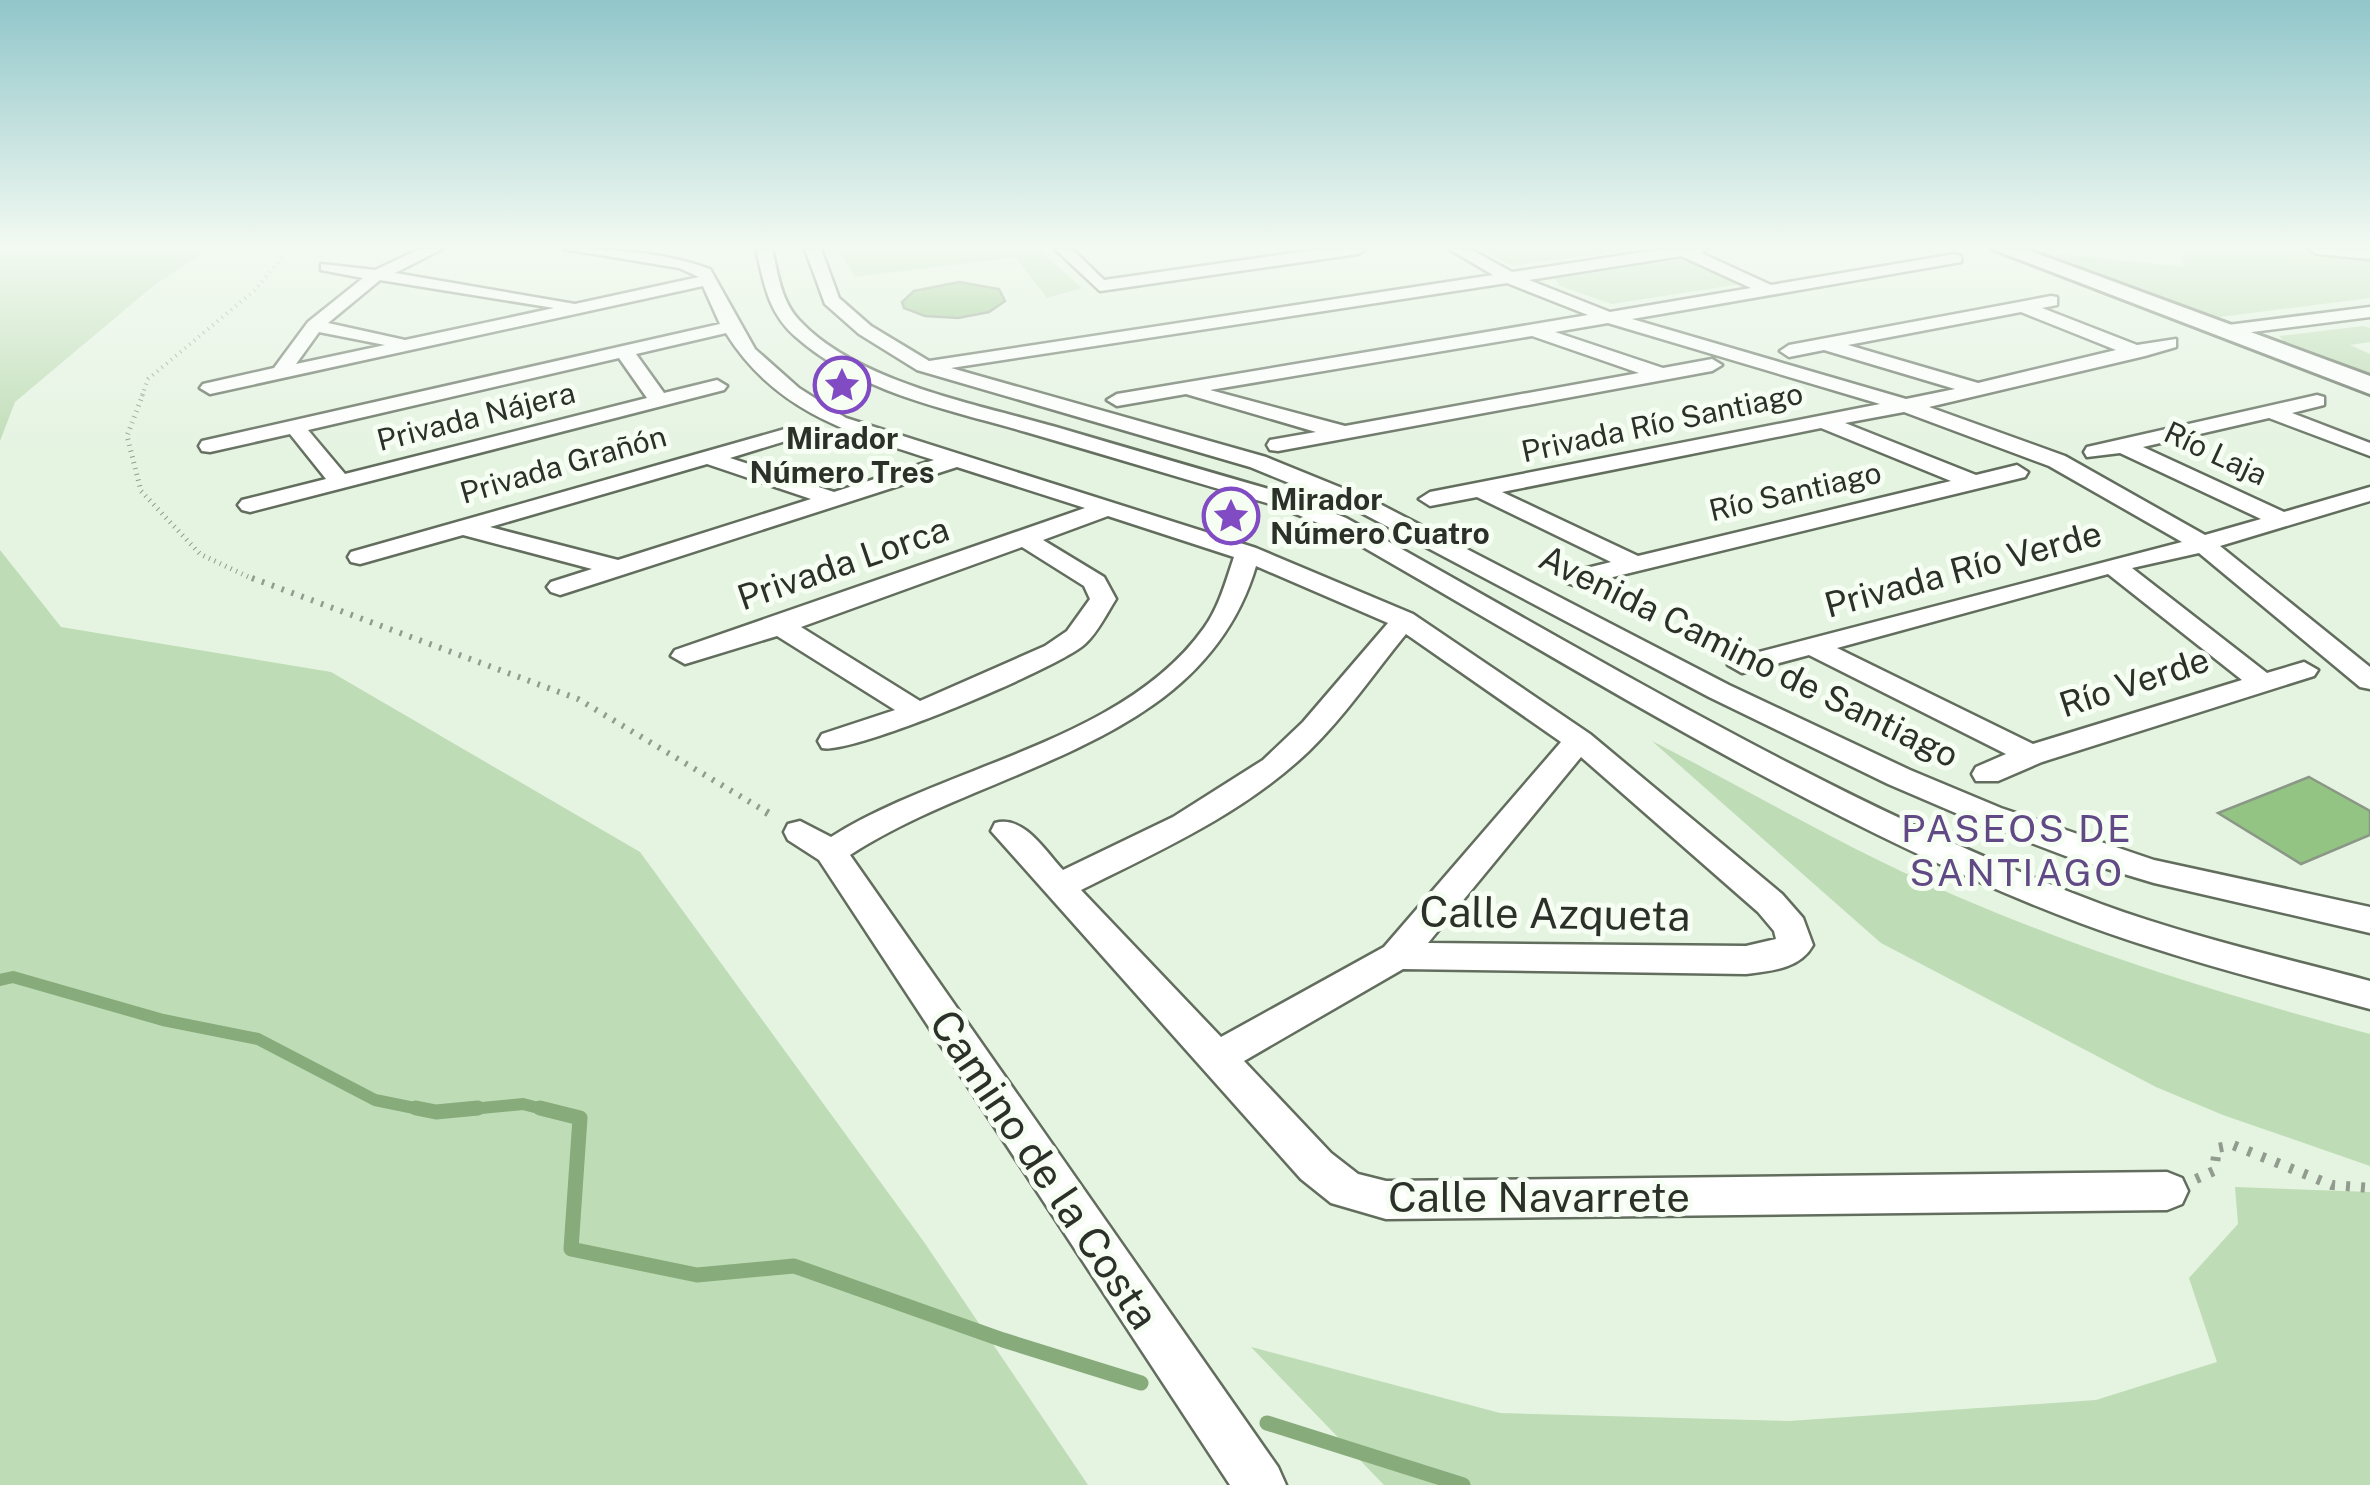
<svg xmlns="http://www.w3.org/2000/svg" width="2370" height="1485" viewBox="0 0 2370 1485" font-family="'Public Sans',sans-serif">
<rect width="100%" height="100%" fill="#e5f3e1"/>
<g fill="#bedcb5">
<polygon points="0,249 209,249 153,286 15,402 0,441"/>
<polygon points="838,249 1038,249 1082,288 1047,298 1015,257 855,277"/>
<polygon points="1481,249 1636,249 1512,266"/>
<polygon points="2179,249 2261,249 2370,259 2370,298 2204,319 2049,253 2184,267"/>
<polygon points="1681,259 1741,284 1612,304 1560,286 1555,279"/>
<polygon points="2363,326 2370,328 2370,342 2350,345 2370,354 2370,374 2293,350 2279,336"/>
<polygon points="0,550 61,627 331,672 640,852 924,1242 1088,1485 0,1485"/>
<path d="M 1652,741 C 1729,780 1804,824 1882,862 C 2036,937 2204,990 2370,1034 L 2370,1166 L 2223,1115 L 2156,1087 L 1881,943 Z"/>
<polygon points="2235,1187 2370,1192 2370,1485 1384,1485 1251,1347 1500,1413 1789,1421 2096,1400 2217,1362 2189,1278 2238,1224"/>
</g>
<g fill="none" stroke-linecap="round" stroke-linejoin="round">
<g stroke="#87ab7a" stroke-width="12">
<polyline points="0,980 13,977 163,1020 258,1039 375,1100 429,1111"/>
<polyline points="451,1111 523,1104 550,1111"/>
</g>
<g stroke="#87ab7a" stroke-width="15">
<polyline points="416,1108 436,1112 478,1108"/>
<polyline points="540,1108 580,1118 571,1249 697,1275 794,1266 1003,1340 1141,1383"/>
<polyline points="1267,1423 1463,1485"/>
</g>
</g>
<g fill="#93c483" stroke="#8a9686" stroke-width="2.5">
<polygon points="959,282 999,289 1005,301 989,312 958,318 925,316 904,308 902,302 914,291"/>
<polygon points="2309,777 2370,811 2370,835 2301,864 2218,813"/>
</g>
<g fill="none" stroke-linecap="round" stroke-linejoin="round">
<g stroke="#626d5e" stroke-width="5">
<g id="street">
<path d="M 420,249 L 442,249 L 395,273 L 575,304 L 699,277 L 679,268 L 564,249 C 613,249 663,252 710,269 L 755,349 L 799,388 L 846,418 L 1256,548 L 1413,614 L 1590,734 L 1782,894 L 1803,918 L 1813,945 C 1800,969 1771,971 1746,974 L 1403,969 L 1244,1061 L 1331,1153 L 1358,1174 L 1386,1181 L 2167,1172 L 2182,1178 L 2188,1191 L 2182,1204 L 2167,1210 L 1386,1219 L 1331,1203 L 1301,1179 L 991,831 L 995,823 C 1024,815 1045,851 1063,870 L 1173,817 L 1263,760 L 1303,722 L 1388,623 L 1256,566 C 1202,748 989,764 850,855 L 1278,1467 L 1286,1485 L 1230,1485 L 819,860 L 788,840 L 784,832 L 788,824 L 800,821 L 831,837 C 945,765 1123,742 1204,628 C 1219,607 1226,581 1234,557 L 1108,516 L 1043,540 L 1104,577 L 1116,599 C 1107,613 1098,632 1085,644 C 1059,668 852,755 822,748 L 818,741 L 822,734 L 895,710 L 777,636 L 685,664 L 671,656 L 675,650 L 1085,508 L 957,467 L 560,595 L 551,592 L 547,587 L 551,582 L 592,569 L 463,535 L 360,564 L 351,562 L 348,557 L 351,552 L 785,429 L 792,431 L 796,435 L 792,439 L 730,458 L 834,492 L 934,460 C 851,433 776,413 726,333 L 636,354 L 664,393 L 717,380 L 727,386 L 724,390 L 250,512 L 242,510 L 238,505 L 242,500 L 326,479 L 290,434 L 210,452 L 202,451 L 199,446 L 202,441 L 720,324 L 703,286 L 210,394 L 200,388 L 203,384 L 274,368 L 308,322 L 363,278 L 321,270 L 321,264 L 375,270 ZM 380,280 L 554,308 L 405,340 L 328,323 ZM 319,332 L 385,345 L 296,364 ZM 619,358 L 647,398 L 345,474 L 308,430 ZM 707,464 L 811,499 L 618,560 L 490,527 ZM 1022,547 L 1084,586 L 1090,599 L 1067,631 L 1045,646 L 920,701 L 801,627 ZM 1406,634 L 1561,742 L 1384,947 L 1221,1037 L 1081,890 C 1161,850 1244,813 1309,751 C 1345,716 1374,673 1406,634 ZM 1581,757 L 1758,912 L 1774,931 L 1776,939 L 1746,946 L 1428,943 Z"/>
<path d="M 756,249 L 772,249 C 778,274 781,301 799,320 C 856,382 976,404 1056,427 C 1134,450 1212,473 1290,495 L 1346,518 C 1592,654 1836,805 2101,904 C 2188,936 2280,957 2370,981 L 2370,1009 C 2273,983 2174,958 2080,923 C 1820,825 1571,665 1330,528 L 1274,505 C 1191,481 1109,456 1026,432 C 950,410 857,392 796,337 C 768,313 764,283 756,249 Z"/>
<path d="M 805,249 L 821,249 L 839,298 L 871,326 L 929,361 L 1493,275 L 1449,249 L 1470,249 L 1512,272 L 1664,249 L 1707,249 L 1701,253 L 1771,285 L 1955,254 L 1961,256 L 1961,262 L 1632,319 L 1906,399 L 1955,389 L 1824,350 L 1789,357 L 1780,351 L 1789,345 L 2051,296 L 2057,297 L 2057,305 L 2042,308 L 2137,345 L 2176,339 L 2176,347 L 2145,356 L 1929,407 L 2065,456 L 2205,535 L 2261,519 L 2120,453 L 2087,457 L 2084,452 L 2087,447 L 2317,395 L 2324,397 L 2324,405 L 2292,413 L 2370,443 L 2370,456 L 2269,418 L 2143,447 L 2284,512 L 2370,487 L 2370,501 L 2220,546 L 2370,667 L 2370,689 L 2360,687 L 2199,553 L 2132,568 L 2267,673 L 2304,662 L 2318,670 L 2314,676 L 2042,762 L 1998,781 L 1976,781 L 1972,774 L 1976,767 L 2006,754 L 1809,655 L 1742,673 L 1728,665 L 1732,659 L 2182,542 L 2049,466 L 1904,412 L 1845,423 L 1976,475 L 2017,465 L 2028,472 L 2025,477 L 1576,586 L 1567,583 L 1563,578 L 1567,573 L 1611,562 L 1477,497 L 1430,506 L 1419,499 L 1430,492 L 1880,404 L 1608,323 L 1555,332 L 1663,368 L 1712,359 L 1722,365 L 1712,371 L 1278,451 L 1270,450 L 1267,445 L 1270,440 L 1316,432 L 1186,394 L 1117,406 L 1107,400 L 1117,394 L 1588,315 L 1507,283 L 951,368 L 1266,457 L 1374,501 L 1729,685 L 1910,770 L 2001,808 L 2154,860 L 2370,907 L 2370,933 L 2154,883 L 2071,858 L 1979,823 L 1888,784 L 1709,697 L 1358,511 L 1250,467 L 917,370 L 859,334 L 825,304 ZM 1681,256 L 1751,288 L 1610,312 L 1529,280 ZM 2021,312 L 2116,350 L 1978,383 L 1848,345 ZM 1532,336 L 1639,373 L 1345,426 L 1210,390 ZM 1821,428 L 1951,481 L 1638,556 L 1502,492 ZM 2108,574 L 2242,680 L 2033,744 L 1837,648 Z"/>
<polygon points="1055,249 1072,249 1104,280 1321,249 1366,249 1358,254 1100,291"/>
<polygon points="2309,249 2370,249 2370,259 2317,254"/>
<polygon points="2370,307 2370,317 2220,336 2211,331 2220,326"/>
</g>
</g>
<g stroke="#626d5e" stroke-width="6">
<polygon id="secondary" points="1992,249 2025,249 2370,376 2370,394"/>
</g>
<polyline stroke="#919b8e" stroke-width="4" stroke-dasharray="1 5" stroke-linecap="butt" points="142,396 148,379 255,290 289,249"/>
<polyline stroke="#919b8e" stroke-width="5" stroke-dasharray="1 5" stroke-linecap="butt" points="143,394 127,436 141,491 200,554 257,581"/>
<polyline stroke="#919b8e" stroke-width="6" stroke-dasharray="2.5 8" stroke-linecap="butt" points="252,578 578,699 770,814"/>
<polyline stroke="#919b8e" stroke-width="8" stroke-dasharray="2.5 9" stroke-linecap="butt" points="766,812 773,816"/>
<polyline stroke="#919b8e" stroke-width="10" stroke-dasharray="4 11" stroke-linecap="butt" points="2196,1179 2214,1171 2217,1148 2233,1145 2332,1185 2370,1188"/>
<use href="#street" fill="#fff" fill-rule="evenodd"/>
<use href="#secondary" fill="#fff" fill-rule="evenodd"/>
</g>
<linearGradient id="sky" x2="0" y2="1"><stop stop-color="#91c6ca"/><stop offset="0.54" stop-color="#f3faf2"/><stop offset="1" stop-color="#f3faf2" stop-opacity="0"/></linearGradient>
<rect width="2370" height="457" fill="url(#sky)"/>
<defs>
<g id="sight-ring" transform="scale(2.875)"><circle r="9.5" fill="#f6fef4" stroke="#814cc3" stroke-width="1.5"/><path d="M0-6L1.8-2.2L6-1.7L2.9 1.2L3.7 5.4L0 3.3L-3.7 5.4L-2.9 1.2L-6-1.7L-1.8-2.2Z" fill="#814cc3"/></g>
</defs>
<g fill-rule="evenodd">
<use href="#sight-ring" x="842" y="385"/>
<use href="#sight-ring" x="1231" y="516"/>
</g>
<g text-anchor="middle" dominant-baseline="central" stroke-width="10" stroke-linejoin="round" paint-order="stroke">
<g font-size="30" fill="#2b3029" stroke="#f6fef4">
<text transform="translate(476 416) rotate(-14)">Privada Nájera</text>
<text transform="translate(1662 422) rotate(-12)">Privada Río Santiago</text>
<text transform="translate(2216 453) rotate(25)">Río Laja</text>
<text transform="translate(563 464) rotate(-16)">Privada Grañón</text>
<text transform="translate(1795 491) rotate(-13)">Río Santiago</text>
</g>
<g font-size="30" font-weight="bold" fill="#2b3029" stroke="#f6fef4">
<text x="842" y="438">Mirador<tspan x="842" dy="34">Número Tres</tspan></text>
<text x="1270" y="499" text-anchor="start">Mirador<tspan x="1270" dy="34">Número Cuatro</tspan></text>
</g>
<g font-size="35" fill="#2b3029" stroke="#f6fef4">
<text transform="translate(843 563) rotate(-19)">Privada Lorca</text>
<text transform="translate(1963 569) rotate(-15)">Privada Río Verde</text>
<text transform="translate(1749 656) rotate(26)">Avenida Camino de Santiago</text>
<text transform="translate(2134 682) rotate(-18)">Río Verde</text>
</g>
<g font-size="38" letter-spacing="2.5" fill="#614986" stroke="#f6fef4">
<text x="2017" y="828">PASEOS DE<tspan x="2017" dy="44">SANTIAGO</tspan></text>
</g>
<g font-size="42" fill="#2b3029" stroke="#f6fef4">
<text transform="translate(1555 913) rotate(1)">Calle Azqueta</text>
<text transform="translate(1045 1169) rotate(56)">Camino de la Costa</text>
<text x="1539" y="1196">Calle Navarrete</text>
</g>
</g>
</svg>
